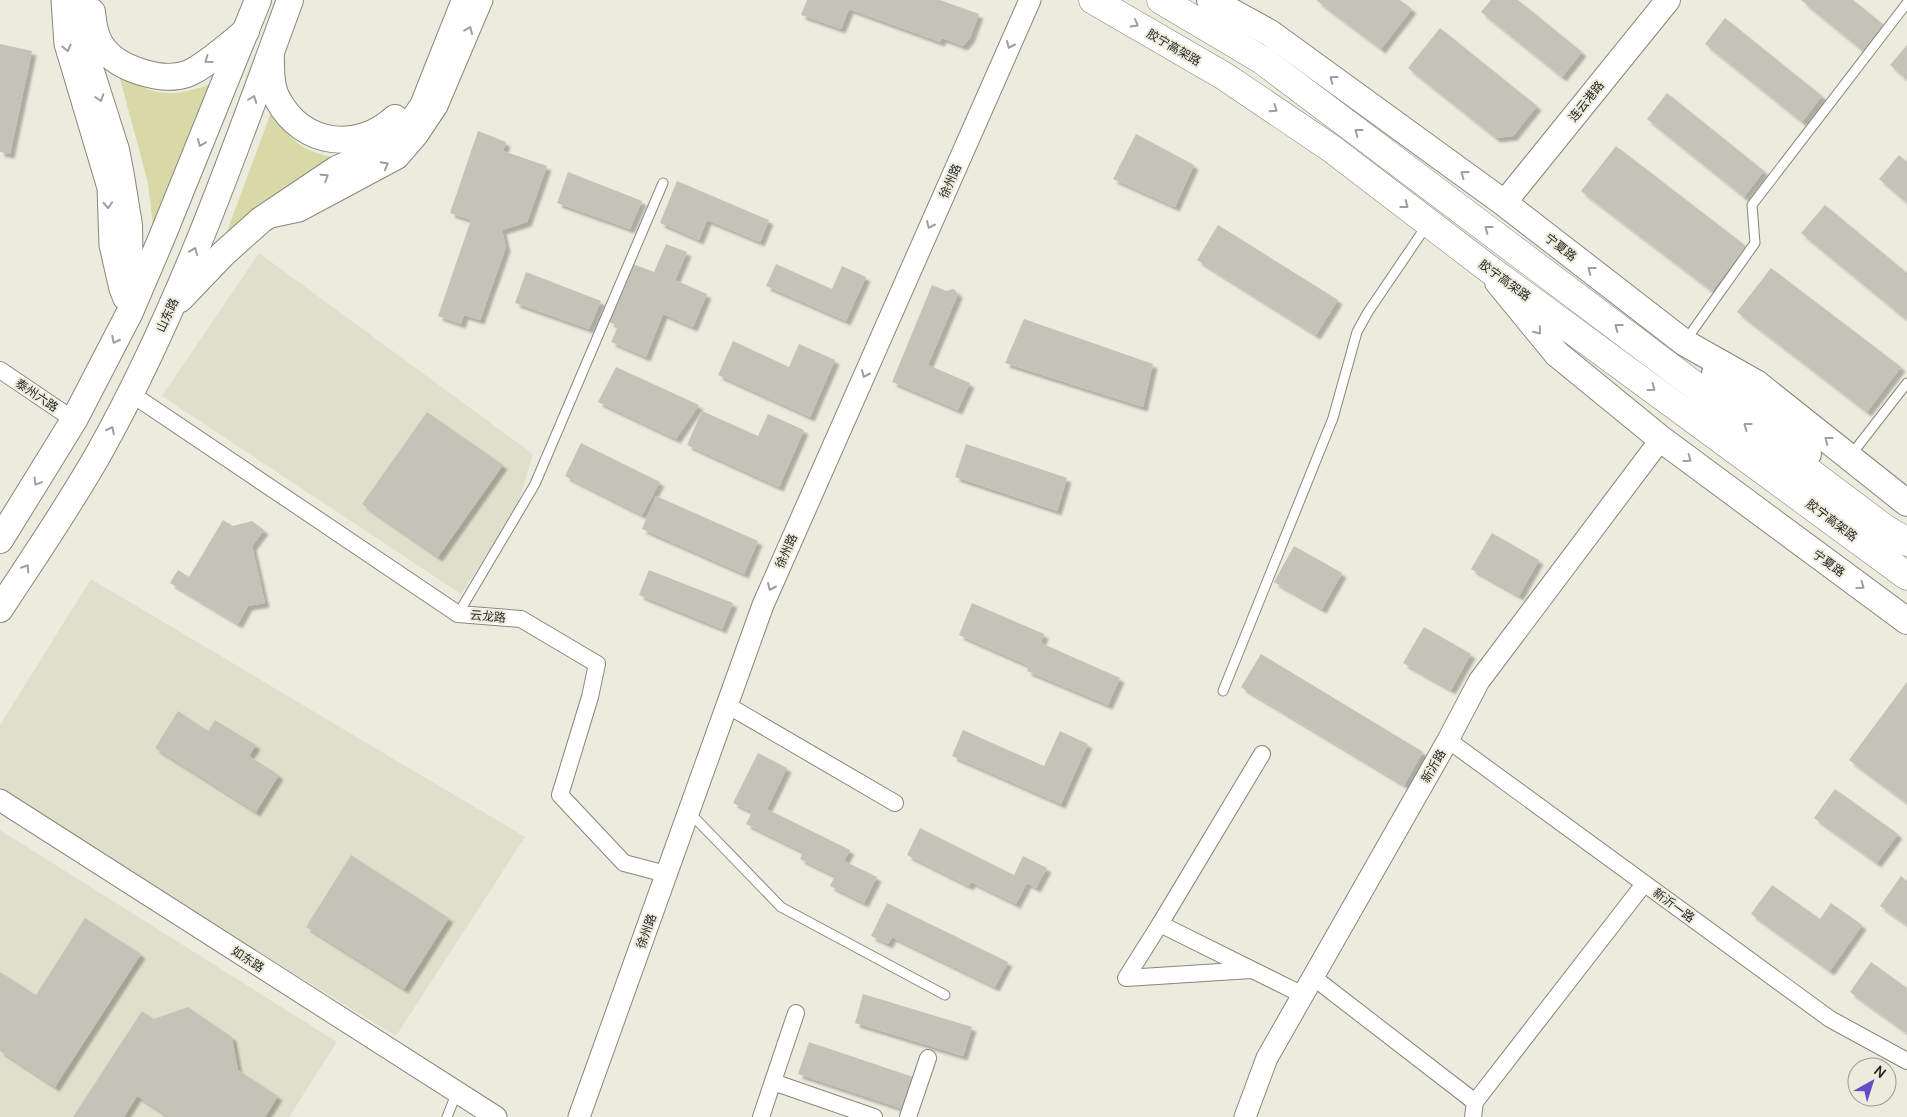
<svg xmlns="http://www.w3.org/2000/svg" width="1907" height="1117" viewBox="0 0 1907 1117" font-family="Manrope,'Noto Sans SC',sans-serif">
<defs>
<filter id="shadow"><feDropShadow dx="4.5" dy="4.5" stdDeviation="1" flood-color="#0004"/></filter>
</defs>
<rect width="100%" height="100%" fill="#ebebde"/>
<g fill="#dfe0cc">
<polygon points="259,253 533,454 516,510 461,594 162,396"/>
<polygon points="91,579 525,837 396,1036 0,793 0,725"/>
<polygon points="0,830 337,1042 289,1117 0,1117"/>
</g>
<g fill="#d9d9a7">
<path d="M 119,75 C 157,97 170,98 211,84 L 154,235 L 148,183 Z"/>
<path d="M 272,110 C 291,144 305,153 343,159 L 226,234 Z"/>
</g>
<g fill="#c3c4b7" filter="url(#shadow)">
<polygon points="807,0 940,0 979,14 970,38 963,46 942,38 940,42 849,9 841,29 801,15"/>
<polygon points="1316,0 1400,0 1412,9 1381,49"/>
<polygon points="1491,0 1518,0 1582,52 1562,77 1481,12"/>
<polygon points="1801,0 1853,0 1884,25 1863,51"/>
<polygon points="1725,18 1822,96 1802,122 1705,44"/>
<polygon points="1440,28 1537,106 1513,136 1496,138 1408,68"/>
<polygon points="0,44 32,51 10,154 0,152"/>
<polygon points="1907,45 1907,80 1890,65"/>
<polygon points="1667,93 1764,171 1744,197 1647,119"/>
<polygon points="478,131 506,142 503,151 547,166 527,222 502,230 506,247 480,320 464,315 461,324 438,316 471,220 450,213"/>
<polygon points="1136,134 1194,165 1175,207 1113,179"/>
<polygon points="1616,146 1746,246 1712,291 1581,191"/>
<polygon points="1899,155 1907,162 1907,203 1879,179"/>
<polygon points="568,172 642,201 630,229 557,203"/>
<polygon points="677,181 769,220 760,242 707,220 699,240 660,223"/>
<polygon points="1825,205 1907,273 1907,320 1801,233"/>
<polygon points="1218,225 1338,300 1316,335 1197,260"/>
<polygon points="666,244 687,252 675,280 707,294 693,327 663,314 646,357 611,342 618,326 609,322 633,264 654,272"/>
<polygon points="776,264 832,289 842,266 866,277 846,321 766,286"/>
<polygon points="1771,268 1901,367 1867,412 1737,312"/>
<polygon points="526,272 601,301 589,329 515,303"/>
<polygon points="932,285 946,291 954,289 958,294 928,365 970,383 958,410 892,382"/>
<polygon points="1024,319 1153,364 1143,407 1005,363"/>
<polygon points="733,341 789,367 799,344 835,360 810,417 718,375"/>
<polygon points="616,367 699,405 676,439 598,402"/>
<polygon points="702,411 758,436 768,414 804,430 779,487 687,445"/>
<polygon points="427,412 503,465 438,557 362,504"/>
<polygon points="581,443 660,482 642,515 565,476"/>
<polygon points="966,444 1067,478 1057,511 955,477"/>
<polygon points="656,496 758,541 744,574 642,529"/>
<polygon points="223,520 233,526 252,521 264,530 252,546 265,603 248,606 238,624 170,583 178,570 189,577"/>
<polygon points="1492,533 1539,560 1519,596 1471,569"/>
<polygon points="1294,546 1342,573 1322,609 1274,582"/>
<polygon points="649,570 733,603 722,629 639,595"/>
<polygon points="972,603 1044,634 1041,643 1120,678 1108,705 1027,671 1029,666 959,635"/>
<polygon points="1424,627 1471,654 1451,690 1403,663"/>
<polygon points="1261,654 1423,752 1404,785 1241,687"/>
<polygon points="1907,682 1907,803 1849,760"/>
<polygon points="178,711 208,731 215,720 256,745 249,756 279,775 256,812 155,748"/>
<polygon points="963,730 1044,766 1060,731 1088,744 1061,804 952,756"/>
<polygon points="758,753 787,768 767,809 850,850 844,861 877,877 864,903 830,886 835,876 800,859 803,852 746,824 752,812 733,803"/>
<polygon points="1835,789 1898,834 1877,863 1814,818"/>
<polygon points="920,828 1014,875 1023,856 1047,868 1036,888 1027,883 1016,904 971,882 969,886 907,855"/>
<polygon points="351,855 449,918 404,989 306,927"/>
<polygon points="1901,876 1907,881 1907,925 1880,906"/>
<polygon points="1772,885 1820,919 1831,903 1862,925 1830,971 1751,914"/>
<polygon points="887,903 1008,962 995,987 892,937 888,944 871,936"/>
<polygon points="85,918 141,954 55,1087 0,1051 0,972 36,995"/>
<polygon points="1871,962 1907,988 1907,1033 1850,992"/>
<polygon points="863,994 972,1027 963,1056 855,1023"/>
<polygon points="188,1007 232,1037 238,1070 278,1096 265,1117 169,1117 137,1096 124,1117 73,1117 142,1011 154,1019"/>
<polygon points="809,1042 913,1077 903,1109 798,1074"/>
</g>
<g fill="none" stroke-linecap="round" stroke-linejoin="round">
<g stroke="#87877b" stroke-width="11">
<g id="service">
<polyline points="1686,340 1755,243 1752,205 1907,3"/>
<polyline points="1851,455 1907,383"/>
<polyline points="458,614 535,484 663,183"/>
<polyline points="1223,691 1333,418 1357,332 1368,312 1427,225"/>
<polyline points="689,812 781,907 945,995"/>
<polyline points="447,1117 457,1092"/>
</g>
</g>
<g stroke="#87877b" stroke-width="18">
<g id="minor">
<polyline points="0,370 74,420"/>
<polyline points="130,393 458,614 521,619 597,664 590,697 560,795 624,863 666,874"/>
<polyline points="727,705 895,803"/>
<polyline points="1448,740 1830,1019 1907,1061"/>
<polyline points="1160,924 1262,754"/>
<polyline points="1251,970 1126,978 1160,924 1303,995"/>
<polyline points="1313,977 1475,1102"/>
<polyline points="773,1082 874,1117"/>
<polyline points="761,1117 796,1013"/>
<polyline points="908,1117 928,1058"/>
<polyline points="1473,1117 1475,1102 1644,884"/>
</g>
</g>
<g stroke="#87877b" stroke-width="23">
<g id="tertiary">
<polyline points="62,0 65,44 108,188 110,245 120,289 124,299"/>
<polyline points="271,217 299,211 398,158 417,136 437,106 482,0"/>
<polyline points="0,800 496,1117"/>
<polyline points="579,1117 763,605 1030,0"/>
<polyline points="1245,1117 1267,1058 1448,740 1479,681 1661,439"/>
</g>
</g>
<g stroke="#87877b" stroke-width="26">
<polyline id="secondary" points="1504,203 1668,0"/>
</g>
<g stroke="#87877b" stroke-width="28">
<g id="primary">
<polyline points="77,0 82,43 116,150 121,176 129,225 130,302"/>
<polyline points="1210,0 1270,33 1504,203 1685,343 1756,383 1907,503"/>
<path d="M 92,12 C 93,23 95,36 101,45 C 115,68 161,83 187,74 C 205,67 231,43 246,31"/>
<path d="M 271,59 C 271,73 271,88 278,100 C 303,146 358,152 395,118"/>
<polyline points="1498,282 1557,354 1661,439 1907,621"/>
<polyline points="180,299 223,254 261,220 337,169 385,148 407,129 423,106 465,0"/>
<polyline points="1715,373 1808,454"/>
<polyline points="0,540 74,420 130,312 162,237 258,0"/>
<path d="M 0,609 C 34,557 69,506 99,453 C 179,310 234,153 290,0"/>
</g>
</g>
<g stroke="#87877b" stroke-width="29">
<g id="trunk">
<polyline points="1093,0 1224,76 1332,149 1485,266 1907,576"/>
<polyline points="1161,0 1262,60 1884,528 1907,542"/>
</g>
</g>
<use href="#service" stroke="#fff" stroke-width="9"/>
<use href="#minor" stroke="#fff" stroke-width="16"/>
<use href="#tertiary" stroke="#fff" stroke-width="21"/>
<use href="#secondary" stroke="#fff" stroke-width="24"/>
<use href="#primary" stroke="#fff" stroke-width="26"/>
<use href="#trunk" stroke="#fff" stroke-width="28"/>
</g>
<defs><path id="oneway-chevron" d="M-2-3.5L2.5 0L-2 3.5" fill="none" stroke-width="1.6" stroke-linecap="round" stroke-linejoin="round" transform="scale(1.25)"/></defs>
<g stroke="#9e9e9c">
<use href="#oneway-chevron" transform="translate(1135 24) rotate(30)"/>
<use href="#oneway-chevron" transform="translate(469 30) rotate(-67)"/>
<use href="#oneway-chevron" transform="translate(1010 45) rotate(114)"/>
<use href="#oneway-chevron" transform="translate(67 48) rotate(77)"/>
<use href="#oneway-chevron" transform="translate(208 60) rotate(144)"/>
<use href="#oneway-chevron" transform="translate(1333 79) rotate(-144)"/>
<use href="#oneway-chevron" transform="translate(100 98) rotate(72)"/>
<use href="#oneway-chevron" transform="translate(253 99) rotate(-69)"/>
<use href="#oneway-chevron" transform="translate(1274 109) rotate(34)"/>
<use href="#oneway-chevron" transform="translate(1358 132) rotate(-143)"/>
<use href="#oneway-chevron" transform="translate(201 143) rotate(112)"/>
<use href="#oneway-chevron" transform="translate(385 165) rotate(-28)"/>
<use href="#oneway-chevron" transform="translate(1464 174) rotate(-144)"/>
<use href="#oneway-chevron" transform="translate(325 177) rotate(-33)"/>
<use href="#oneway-chevron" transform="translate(108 205) rotate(87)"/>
<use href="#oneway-chevron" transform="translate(1405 205) rotate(37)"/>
<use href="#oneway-chevron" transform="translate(930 225) rotate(114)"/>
<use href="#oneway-chevron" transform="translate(1488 229) rotate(-143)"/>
<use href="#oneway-chevron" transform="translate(194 251) rotate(-68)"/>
<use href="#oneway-chevron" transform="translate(1591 270) rotate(-142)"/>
<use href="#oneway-chevron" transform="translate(1618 327) rotate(-143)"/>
<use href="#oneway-chevron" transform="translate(1538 331) rotate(51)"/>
<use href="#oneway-chevron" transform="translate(115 340) rotate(117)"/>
<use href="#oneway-chevron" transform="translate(865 374) rotate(114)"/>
<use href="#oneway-chevron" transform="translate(1652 388) rotate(36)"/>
<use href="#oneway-chevron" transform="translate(1747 426) rotate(-143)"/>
<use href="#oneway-chevron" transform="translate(111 430) rotate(-63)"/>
<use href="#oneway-chevron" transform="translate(1828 440) rotate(-142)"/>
<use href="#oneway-chevron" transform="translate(1688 459) rotate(36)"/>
<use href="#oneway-chevron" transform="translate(37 482) rotate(121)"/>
<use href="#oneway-chevron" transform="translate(26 568) rotate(-57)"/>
<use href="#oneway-chevron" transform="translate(1861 586) rotate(36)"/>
<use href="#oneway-chevron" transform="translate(771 587) rotate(114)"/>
</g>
<g text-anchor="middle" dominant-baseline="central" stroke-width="4" stroke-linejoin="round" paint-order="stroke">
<g font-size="12" fill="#282823" stroke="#ebebde">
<text transform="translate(1174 47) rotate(30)">胶宁高架路</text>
<text transform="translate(1586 101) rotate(-51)">连云港路</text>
<text transform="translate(950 181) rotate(-66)">徐州路</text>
<text transform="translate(1561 247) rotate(38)">宁夏路</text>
<text transform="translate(1505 280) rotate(36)">胶宁高架路</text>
<text transform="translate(167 315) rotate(-65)">山东路</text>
<text transform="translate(37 395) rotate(34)">泰州六路</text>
<text transform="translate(1832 520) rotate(37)">胶宁高架路</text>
<text transform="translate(786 551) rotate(-66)">徐州路</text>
<text transform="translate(1829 563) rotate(36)">宁夏路</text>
<text transform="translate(488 616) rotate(5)">云龙路</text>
<text transform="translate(1433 766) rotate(-60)">新沂路</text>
<text transform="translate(1674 905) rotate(36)">新沂一路</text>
<text transform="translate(646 931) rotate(-70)">徐州路</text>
<text transform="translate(248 959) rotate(33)">如东路</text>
</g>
</g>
<g transform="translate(1872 1082) rotate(39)"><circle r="24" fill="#ebebde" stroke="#9d9d93"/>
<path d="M0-4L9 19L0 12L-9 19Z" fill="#664cc5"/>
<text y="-8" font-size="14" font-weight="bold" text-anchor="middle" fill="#282823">N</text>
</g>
</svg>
